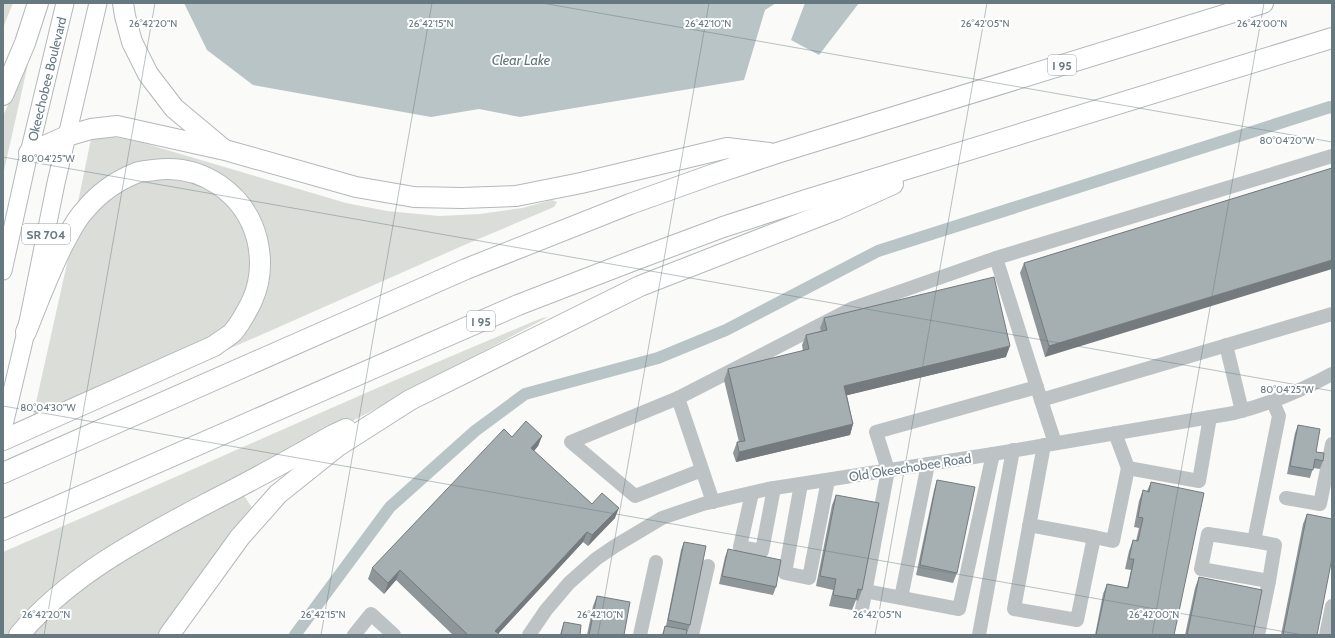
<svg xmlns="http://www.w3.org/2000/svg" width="1335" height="638" viewBox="0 0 1335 638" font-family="Cabin,sans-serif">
<rect width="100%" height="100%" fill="#fafaf8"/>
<g fill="#dbded8">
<polygon points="3,3 13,3 3,28"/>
<polygon points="30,55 3,175 3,116"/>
<polygon points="110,136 140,142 346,203 387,211 439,216 480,214 522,208 552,200 557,202 554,207 469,243 222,352 247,325 255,219 174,163 80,205 78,202 91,139 100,137"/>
<polygon points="186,177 224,196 249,234 253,279 236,315 217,334 33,416 68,259 71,249 89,212 132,182"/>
<path d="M 548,317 L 85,563 C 57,584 30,607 9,635 L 3,635 L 3,552 C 183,475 361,393 542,318 Z"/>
<polygon points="243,494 253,509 220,547 158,635 29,635 96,574"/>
</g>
<g fill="#b8c4c6">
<polygon points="184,3 776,3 765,10 744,80 520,117 479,109 431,117 253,85 207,50"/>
<polygon points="805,3 859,3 819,55 791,40"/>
</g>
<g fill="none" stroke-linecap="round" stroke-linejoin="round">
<polyline stroke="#b8c4c6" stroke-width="12" points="295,635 390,507 475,431 525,394 658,358 726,330 878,251 1330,107 1332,108"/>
<g stroke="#b3b9bc" stroke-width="19">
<g id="major">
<path id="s1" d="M 3,271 L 29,153 L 65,3"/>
<polyline points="3,429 26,332 56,183 98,3"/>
</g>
</g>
<g stroke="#b3b8bb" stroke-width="22">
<g id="highway">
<polyline points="123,3 125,16 132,42 148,74 174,108 223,149"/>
<polyline points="3,95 25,43 38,3"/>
<polyline points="29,153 67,136 91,129 117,126 225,150 356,187 414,197 462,198 516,196 581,183 727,148 769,153"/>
<path d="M 3,440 L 214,346 C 220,341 228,337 233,332 C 241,323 247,311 252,301 C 261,281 262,260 257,239 C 245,193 201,163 154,170 C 148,171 141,171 136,173 C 116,181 99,193 85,210 C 76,219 70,232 64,243 C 49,272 38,302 26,332"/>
<polyline points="3,473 466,269 630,204 714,174 777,153 1263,3"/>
<polyline points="3,530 518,305 640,258 723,227 806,200 1332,38"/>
<path d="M 19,635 C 73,571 149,534 221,496 C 259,477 296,456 333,435 L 346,429"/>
<polyline points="169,635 240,537 278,494 338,446 410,400 640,286 835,210 893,184"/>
</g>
</g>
<g stroke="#bdc3c5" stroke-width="14">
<polyline points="996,258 1041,400 1332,314"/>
<polyline points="1226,345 1242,411"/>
<polyline points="678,398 853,308 996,258 1332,156"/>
<polyline points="1041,400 1055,443"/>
<polyline points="1128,468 1199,481 1210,417"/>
<polyline points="702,470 635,496 571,442 678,398 713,502"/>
<polyline points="801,484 785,573 809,578 828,480"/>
<polyline points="752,493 740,547 762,551 774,488"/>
<polyline points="1286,498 1320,504 1332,444"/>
<polyline points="1029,525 1094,537 1077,620 1014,609 1044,445"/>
<polyline points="1094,537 1113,541 1128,468 1115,433"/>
<polyline points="1254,541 1275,545 1269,581"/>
<polyline points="865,591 959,609 993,454"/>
<polyline points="901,598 928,464"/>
<polyline points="862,609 888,470 876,432 1037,387"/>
<polyline points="354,635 371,614 394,635"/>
<path d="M 529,635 L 546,610 L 569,583 L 596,559 L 615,546 L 662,518 L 703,504 L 768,489 L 993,454 L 1234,413 C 1269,404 1301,391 1332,374"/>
<polyline points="640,635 656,562"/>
<polyline points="692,635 708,566"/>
<polyline points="979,635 1013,450"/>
<polyline points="1258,635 1269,581 1201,569 1208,534 1254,541 1279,416 1273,402"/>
<polyline points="1326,635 1332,606"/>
</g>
<use href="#major" stroke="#fff" stroke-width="17"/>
<use href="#highway" stroke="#fff" stroke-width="20"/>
</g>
<g fill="#8e9699">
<polygon points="1332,168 1045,357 1020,273 1024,263"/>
<polygon points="824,318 1006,357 847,395 853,424 850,435 736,462 733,453 737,442 739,442 724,380 728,369 803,351 802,345 806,335 821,331 820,328"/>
<polygon points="1298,425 1323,461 1320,469 1313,468 1310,478 1287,474 1295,433"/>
<polygon points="542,436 538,446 534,451 592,504 615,518 588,546 583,542 498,634 498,635 453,635 396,580 384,594 368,579 372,568 512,437"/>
<polygon points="937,480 957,573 953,583 916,575 934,490"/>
<polygon points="1151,482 1174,635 1095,635 1103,594 1107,584 1127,588 1131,570 1125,569 1129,551 1133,540 1136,541 1139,528 1134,527 1139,501 1143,490 1147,491"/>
<polygon points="836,495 862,590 858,601 856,600 852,610 829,606 833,590 816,586 832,505"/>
<polygon points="1307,514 1317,635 1281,635 1303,524"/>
<polygon points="684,542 690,625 686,635 662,635 665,626 666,626 681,550"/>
<polygon points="728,549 776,587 773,595 719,584 725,557"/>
<polygon points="1199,577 1253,635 1185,635 1195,588"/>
<polygon points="597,596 624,635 587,635 593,606"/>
<polygon points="564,622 580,635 560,635 562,628"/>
</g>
<g fill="#747a7d">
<polygon points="1332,260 1332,269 1045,357 1049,346"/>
<polygon points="1010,346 1006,357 840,397 844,386"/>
<polygon points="853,424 850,435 736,462 739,452"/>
<polygon points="542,436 538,446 527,459 531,448"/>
<polygon points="619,508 615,518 588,546 592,535"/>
<polygon points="587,532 583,542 497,635 495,631"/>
<polygon points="400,570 396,580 384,594 388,583"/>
</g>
<g fill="#a5afb2" stroke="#747a7d">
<polygon points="1332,168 1332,260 1049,346 1024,263"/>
<polygon points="994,277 1010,346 844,386 853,424 739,452 737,442 745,441 728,369 809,349 806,335 827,330 824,318"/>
<polygon points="526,421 542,436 531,448 592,504 602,493 619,508 592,535 587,532 495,631 499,634 498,635 468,635 400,570 388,583 372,568 504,429 512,437"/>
<polygon points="1298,425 1320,429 1316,452 1324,453 1323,461 1315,459 1313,470 1290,466"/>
<polygon points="937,480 975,487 957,573 920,565"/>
<polygon points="1151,482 1204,493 1174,635 1096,635 1107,584 1128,588 1134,559 1129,559 1133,540 1138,541 1143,518 1138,517 1143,490 1149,492"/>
<polygon points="836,495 879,503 862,590 858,589 856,599 833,595 836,579 820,576"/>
<polygon points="1307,514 1332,519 1332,558 1317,635 1283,635"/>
<polygon points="684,542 706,546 690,625 668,620"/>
<polygon points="728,549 781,560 776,587 722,576"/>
<polygon points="1199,577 1262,590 1253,635 1187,635"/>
<polygon points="597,596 630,602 624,635 589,635"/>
<polygon points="564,622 581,625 580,635 561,635"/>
<polygon points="665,626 687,630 686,635 663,635"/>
</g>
<path fill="none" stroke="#677980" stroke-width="1" stroke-opacity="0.45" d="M 542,3 L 1332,142M 3,157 L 1332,391M 3,406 L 1303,635M 44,635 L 155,3M 321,635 L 432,3M 598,635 L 709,3M 875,635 L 987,3M 1152,635 L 1264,3"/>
<g text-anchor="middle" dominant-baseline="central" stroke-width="4" stroke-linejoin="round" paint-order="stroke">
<g fill="#fff" stroke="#95a1a6" stroke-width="1">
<rect x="1048" y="55" width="28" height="20" rx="3"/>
<rect x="22" y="224" width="48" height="20" rx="3"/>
<rect x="467" y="311" width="28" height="20" rx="3"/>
</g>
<g font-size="12" font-weight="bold" fill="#677980">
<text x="1062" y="65">I 95</text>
<text x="46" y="234">SR 704</text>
<text x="481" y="321">I 95</text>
</g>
<g font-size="13" fill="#677980" stroke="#fff">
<text stroke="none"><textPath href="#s1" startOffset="197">Okeechobee Boulevard</textPath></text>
<text transform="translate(910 467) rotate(-9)">Old Okeechobee Road</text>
</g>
<g font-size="14" font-style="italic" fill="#637679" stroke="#fff">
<text x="521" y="60">Clear Lake</text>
</g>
</g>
<g font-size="10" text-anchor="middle" fill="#677980" stroke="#fff" stroke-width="4" stroke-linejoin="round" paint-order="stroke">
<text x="153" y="27">26°42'20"N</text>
<text x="431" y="27">26°42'15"N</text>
<text x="708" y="27">26°42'10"N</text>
<text x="985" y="27">26°42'05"N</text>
<text x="1262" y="27">26°42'00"N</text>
<text x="1287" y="144">80°04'20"W</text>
<text x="48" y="162">80°04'25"W</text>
<text x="1287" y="393">80°04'25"W</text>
<text x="48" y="411">80°04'30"W</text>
<text x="46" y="618">26°42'20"N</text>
<text x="323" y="618">26°42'15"N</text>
<text x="600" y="618">26°42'10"N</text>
<text x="877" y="618">26°42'05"N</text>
<text x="1154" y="618">26°42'00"N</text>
</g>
<rect width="1335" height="638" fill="none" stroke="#677980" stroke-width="8"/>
</svg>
